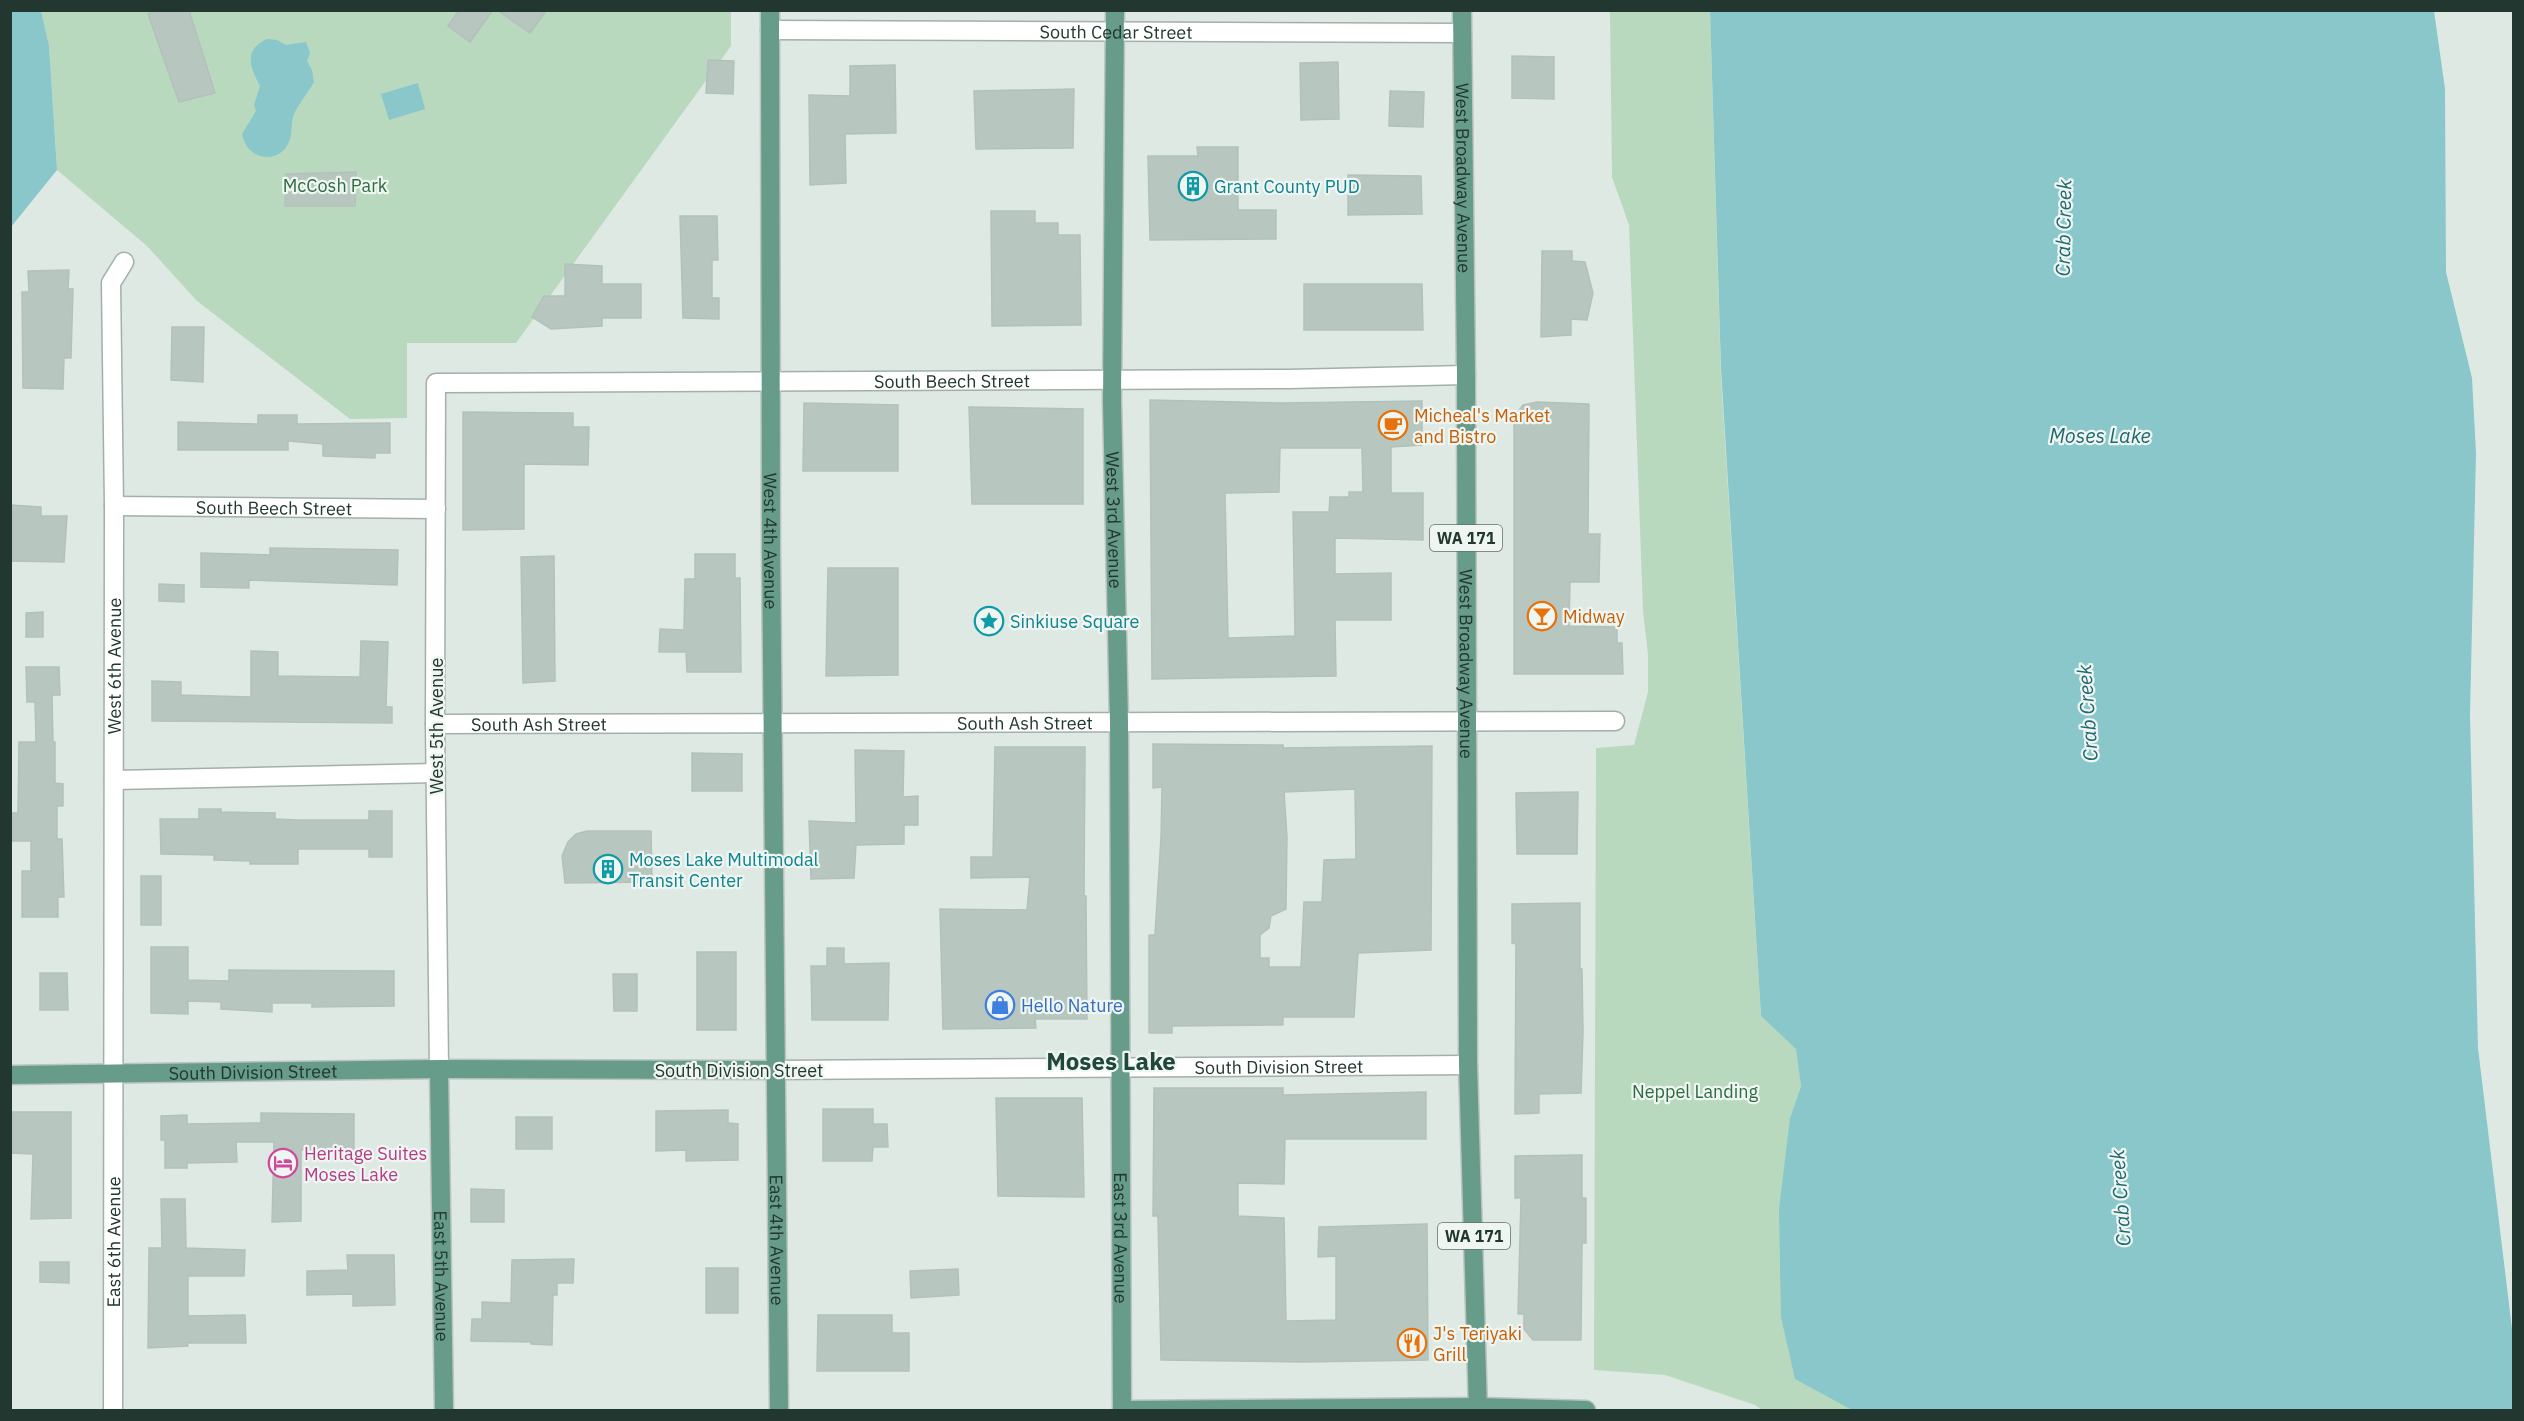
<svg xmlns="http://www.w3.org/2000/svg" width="2524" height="1421" viewBox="0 0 2524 1421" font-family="'IBM Plex Sans',sans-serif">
<rect width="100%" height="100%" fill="#dfe9e3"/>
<g fill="#b8d9be">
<polygon points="41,11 731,11 731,46 516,343 407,343 407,418 350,419 197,301 147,246 57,170 49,45"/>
<polygon points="1610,11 1710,11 1721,377 1761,1016 1797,1049 1801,1086 1790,1118 1847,1407 1851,1410 1762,1410 1755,1405 1665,1375 1594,1370 1596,748 1634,745 1648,692 1648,655 1643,611 1629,225 1612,177"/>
</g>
<g fill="#89c7cb">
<polygon points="11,10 41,11 49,45 57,170 11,227"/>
<polygon points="1710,11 2434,11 2445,89 2446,272 2472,378 2476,453 2470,715 2478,1048 2513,1337 2513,1410 1852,1410 1795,1379 1781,1317 1779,1209 1790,1118 1801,1086 1796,1049 1761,1016 1721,369"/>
<path d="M 267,39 L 277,40 L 286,45 L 306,42 L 310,53 L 307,61 L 312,70 L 314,82 C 308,93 299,103 294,114 C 290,123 293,134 289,142 C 279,165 247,161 242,134 L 256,111 L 254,105 L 260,86 C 250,67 243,50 267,39 Z"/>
<polygon points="418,83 425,109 389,120 381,94"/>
</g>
<g fill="#b7c6bf" stroke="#b2c2ba" stroke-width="1.5" fill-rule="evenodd">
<polygon points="158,10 189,10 215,93 179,102 148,14"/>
<polygon points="459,10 493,10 470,42 448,26"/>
<polygon points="497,10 547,10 530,33"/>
<polygon points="1512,56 1554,57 1554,99 1512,98"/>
<polygon points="708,60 734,61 733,94 706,93"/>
<polygon points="1338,62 1339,119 1301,120 1300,63"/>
<polygon points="895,65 896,133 845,134 846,183 810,185 809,95 850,96 850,66"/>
<polygon points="1074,89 1073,148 976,149 974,91"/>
<polygon points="1390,91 1424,92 1423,127 1389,126"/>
<polygon points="1197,147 1238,147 1238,210 1276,210 1276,239 1150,240 1148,156 1198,156"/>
<polygon points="356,172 355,206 285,206 286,174"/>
<polygon points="1348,175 1421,176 1422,214 1348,215"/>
<polygon points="991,211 1035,211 1035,223 1058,223 1058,235 1080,235 1081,325 992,326"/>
<polygon points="680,216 717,216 718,260 712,260 712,298 719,298 719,319 683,318"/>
<polygon points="1542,251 1572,251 1572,261 1585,262 1593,293 1587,320 1571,319 1571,335 1541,337"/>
<polygon points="565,264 602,266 602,284 641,284 641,318 602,318 602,326 551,329 532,317 544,296 565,296"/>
<polygon points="69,270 68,289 73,289 71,358 64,358 63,389 23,388 22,292 29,292 28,271"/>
<polygon points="1304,284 1422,284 1423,330 1304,330"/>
<polygon points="172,327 204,327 203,382 171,380"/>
<path d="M 1150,400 L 1280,403 L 1422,401 L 1422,445 L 1391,447 L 1391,493 L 1423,493 L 1423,540 L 1335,538 L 1335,574 L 1391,573 L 1391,620 L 1335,620 L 1336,676 L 1152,679 ZM 1280,448 L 1362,448 L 1363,492 L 1349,492 L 1349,497 L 1330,497 L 1329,512 L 1293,512 L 1295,636 L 1228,638 L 1225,493 L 1279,492 Z"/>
<polygon points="1537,402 1589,404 1588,534 1600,534 1599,582 1570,582 1569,626 1617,627 1617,643 1622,643 1623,674 1514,674 1514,423 1515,416 1523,405"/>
<polygon points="804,403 898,405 898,471 803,471"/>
<polygon points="969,407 1083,409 1083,504 972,504"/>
<polygon points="463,412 573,413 573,427 589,427 588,465 524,464 524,529 463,530"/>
<polygon points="258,415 297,415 297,424 390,423 390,453 375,453 375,458 323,456 323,444 288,441 288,450 178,450 178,422 258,424"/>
<polygon points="10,505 41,507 41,516 67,516 64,562 10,561"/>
<polygon points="270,548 398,550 397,585 249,580 249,588 201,587 201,553 270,555"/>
<polygon points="695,554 735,554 735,578 740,578 741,672 687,672 686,652 659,652 660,629 684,630 685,579 695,579"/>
<polygon points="554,556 555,681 523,683 521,557"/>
<polygon points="828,568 898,568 898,675 826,676"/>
<polygon points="159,584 184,585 184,602 159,601"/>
<polygon points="43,612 43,637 26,637 26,613"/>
<polygon points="361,641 388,642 386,707 392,707 392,723 152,721 152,681 181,682 181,695 251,697 251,651 278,652 278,676 360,677"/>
<polygon points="26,667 59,667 60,695 52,695 53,742 55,742 55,783 63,784 63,806 57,806 57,839 62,839 64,897 58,897 58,917 22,917 22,871 31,871 31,841 10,841 10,813 18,813 19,742 36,742 35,702 27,702"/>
<path d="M 1153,744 L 1283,745 L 1283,748 L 1432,746 L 1431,950 L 1358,953 L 1354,1017 L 1283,1017 L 1283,1025 L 1172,1026 L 1172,1033 L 1149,1033 L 1149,935 L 1155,935 L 1161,837 L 1162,787 L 1153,788 ZM 1355,789 L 1356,859 L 1324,860 L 1322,902 L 1304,902 L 1301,967 L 1269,967 L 1269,958 L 1260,958 L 1260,935 L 1269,928 L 1271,916 L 1286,909 L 1287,837 L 1284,792 Z"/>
<polygon points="995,747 1085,747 1084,896 1086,896 1087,1019 1035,1019 1036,1028 943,1029 940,909 1027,910 1030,877 971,878 971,857 993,857"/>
<polygon points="855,750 904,751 903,797 918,796 918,825 904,825 904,844 856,845 854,878 811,879 809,821 856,823"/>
<polygon points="692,753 742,754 742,791 692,791"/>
<polygon points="1578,792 1577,854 1517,854 1516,793"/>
<polygon points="199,809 221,809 221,812 275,813 275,819 298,820 369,820 369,811 392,811 392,857 369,857 369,849 298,849 298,864 250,864 250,861 214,860 214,855 161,854 160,819 199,819"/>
<polygon points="587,831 651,831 652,882 565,883 562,856 568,842 576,834"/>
<rect x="141" y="876" width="20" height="49"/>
<polygon points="1580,903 1580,969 1582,969 1583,1032 1581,1093 1539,1094 1539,1113 1515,1114 1516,944 1512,943 1512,904"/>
<polygon points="151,947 188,947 188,980 229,981 229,970 394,971 394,1006 312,1007 312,1003 272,1003 272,1012 221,1009 221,1002 188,1001 188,1014 151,1013"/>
<polygon points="827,948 844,948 844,964 889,963 888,1020 812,1020 811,966 827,966"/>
<rect x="697" y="952" width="39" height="78"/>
<polygon points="40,973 67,973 68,1010 40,1010"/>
<polygon points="613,974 637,974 637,1011 614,1011"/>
<polygon points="1154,1088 1283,1088 1283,1095 1426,1092 1426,1139 1285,1139 1284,1184 1238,1183 1238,1216 1284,1218 1286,1321 1336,1320 1336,1256 1318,1257 1319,1227 1427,1224 1428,1360 1303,1362 1161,1360 1158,1216 1153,1216"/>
<polygon points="996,1098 1082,1098 1084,1197 998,1196"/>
<polygon points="823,1109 873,1109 873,1124 887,1124 888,1147 873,1147 872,1161 823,1161"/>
<polygon points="728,1110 728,1123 738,1124 738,1160 686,1161 686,1150 656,1151 656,1111"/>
<polygon points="10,1112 71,1112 71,1218 31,1219 33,1154 10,1153"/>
<polygon points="261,1113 354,1114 354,1150 301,1150 301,1221 272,1222 274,1142 236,1142 237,1162 187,1163 187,1168 165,1168 165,1140 161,1140 161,1116 187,1115 187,1124 261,1123"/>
<rect x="516" y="1117" width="36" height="32"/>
<polygon points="1582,1155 1582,1198 1586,1198 1586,1243 1582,1243 1581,1340 1533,1340 1524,1329 1524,1314 1518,1314 1521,1198 1515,1198 1515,1156"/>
<polygon points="471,1189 504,1190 504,1222 471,1222"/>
<polygon points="161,1199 185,1199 186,1248 245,1250 244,1276 188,1276 188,1316 245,1315 246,1343 187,1343 188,1346 148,1348 149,1248 162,1248"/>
<polygon points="347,1255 394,1255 395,1305 353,1306 353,1294 307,1295 307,1271 348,1270"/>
<polygon points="574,1259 573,1283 557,1283 557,1295 553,1295 552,1345 531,1344 531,1342 471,1341 472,1319 482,1319 482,1302 511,1303 512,1260"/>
<polygon points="40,1262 69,1262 69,1283 40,1282"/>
<rect x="706" y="1268" width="32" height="45"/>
<polygon points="958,1269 959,1295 911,1298 910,1271"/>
<polygon points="818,1315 892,1315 892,1333 909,1333 909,1371 817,1371"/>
</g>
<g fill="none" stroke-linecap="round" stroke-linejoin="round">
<g stroke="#a2b0a9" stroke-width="21">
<g id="minor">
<path id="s1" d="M 770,30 L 1462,33"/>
<path id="s2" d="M 114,506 L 436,509"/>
<path id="s3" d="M 435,724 L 1615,721"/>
<polyline points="114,780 436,773"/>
<path id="s4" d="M 439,1069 L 435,724 L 436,383 L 1288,379 L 1466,375"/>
<path id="s5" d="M 775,1070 L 1468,1065"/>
<path id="s6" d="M 113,1410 L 114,506 L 111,283 L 124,262"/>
</g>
</g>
<g stroke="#bcc3c1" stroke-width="21">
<g id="major">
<path id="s7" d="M 770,10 L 771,549 L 779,1410"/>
<path id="s8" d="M 1115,10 L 1112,401 L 1119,722 L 1122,1410"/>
<path id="s9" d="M 1462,10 L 1466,375 L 1468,1065 L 1478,1410"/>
<path id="s10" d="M 439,1069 L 444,1410"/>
<path id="s11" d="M 10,1075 L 439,1069 L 775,1070"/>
<polyline points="1127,1410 1478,1407 1586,1410"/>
</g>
</g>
<use href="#minor" stroke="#fff" stroke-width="18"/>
<use href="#major" stroke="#669c89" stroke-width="18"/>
</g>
<defs>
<g id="building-ring" transform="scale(1.5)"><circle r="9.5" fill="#eff6f2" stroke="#0f9aa8" stroke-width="1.5"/><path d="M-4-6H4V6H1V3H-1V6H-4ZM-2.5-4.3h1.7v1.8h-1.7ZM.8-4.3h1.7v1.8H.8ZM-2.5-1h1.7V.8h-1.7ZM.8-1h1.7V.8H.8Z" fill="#0f9aa8"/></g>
<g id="cafe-ring" transform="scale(1.5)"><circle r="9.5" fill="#eff6f2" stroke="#e8710a" stroke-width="1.5"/><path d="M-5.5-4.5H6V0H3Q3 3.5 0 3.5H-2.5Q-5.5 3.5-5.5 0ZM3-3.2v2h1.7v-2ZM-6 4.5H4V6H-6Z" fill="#e8710a"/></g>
<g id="bar-ring" transform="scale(1.5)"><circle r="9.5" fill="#eff6f2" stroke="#e8710a" stroke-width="1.5"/><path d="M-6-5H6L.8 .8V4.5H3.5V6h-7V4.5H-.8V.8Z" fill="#e8710a"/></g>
<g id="sight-ring" transform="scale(1.5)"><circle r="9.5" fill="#eff6f2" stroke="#0f9aa8" stroke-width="1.5"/><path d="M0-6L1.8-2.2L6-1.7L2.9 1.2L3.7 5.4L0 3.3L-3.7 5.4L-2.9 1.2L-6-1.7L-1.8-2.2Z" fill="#0f9aa8"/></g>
<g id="shop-ring" transform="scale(1.5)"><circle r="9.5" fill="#eff6f2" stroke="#3f7fe0" stroke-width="1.5"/><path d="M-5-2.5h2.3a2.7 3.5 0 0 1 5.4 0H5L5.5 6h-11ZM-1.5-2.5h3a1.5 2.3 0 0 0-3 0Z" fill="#3f7fe0"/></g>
<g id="hotel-ring" transform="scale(1.5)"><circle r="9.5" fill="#eff6f2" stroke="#d1479c" stroke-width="1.5"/><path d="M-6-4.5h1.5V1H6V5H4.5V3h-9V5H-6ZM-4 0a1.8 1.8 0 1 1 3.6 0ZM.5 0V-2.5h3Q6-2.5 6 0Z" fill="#d1479c"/></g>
<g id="restaurant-ring" transform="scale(1.5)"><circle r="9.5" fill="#eff6f2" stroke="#e8710a" stroke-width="1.5"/><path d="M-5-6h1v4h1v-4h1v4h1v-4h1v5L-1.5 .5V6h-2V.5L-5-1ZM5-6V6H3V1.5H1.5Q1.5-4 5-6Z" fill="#e8710a"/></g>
</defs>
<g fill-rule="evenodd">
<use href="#building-ring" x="1193" y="186"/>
<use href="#cafe-ring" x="1393" y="425"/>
<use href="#bar-ring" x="1542" y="616"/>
<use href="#sight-ring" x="989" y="621"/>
<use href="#building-ring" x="608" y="869"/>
<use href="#shop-ring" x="1000" y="1005"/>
<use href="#hotel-ring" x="283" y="1163"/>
<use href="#restaurant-ring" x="1412" y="1343"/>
</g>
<g text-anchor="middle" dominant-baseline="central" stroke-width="4.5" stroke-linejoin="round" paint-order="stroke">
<g fill="#eff6f2" stroke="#5f706a" stroke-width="1.5">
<rect x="1430" y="525" width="72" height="26" rx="4.5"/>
<rect x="1438" y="1223" width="72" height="26" rx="4.5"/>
</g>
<g font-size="16" font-weight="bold" fill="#21372f">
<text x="1466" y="538">WA 171</text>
<text x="1474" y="1236">WA 171</text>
</g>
<g font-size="18" fill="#21372f" stroke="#eff6f2">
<text stroke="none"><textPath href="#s1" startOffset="346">South Cedar Street</textPath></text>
<text stroke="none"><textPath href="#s9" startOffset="168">West Broadway Avenue</textPath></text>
<text stroke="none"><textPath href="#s4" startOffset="1202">South Beech Street</textPath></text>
<text stroke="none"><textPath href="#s2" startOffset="160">South Beech Street</textPath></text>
<text stroke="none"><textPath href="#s8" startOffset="510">West 3rd Avenue</textPath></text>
<text stroke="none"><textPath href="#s7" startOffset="531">West 4th Avenue</textPath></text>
<text stroke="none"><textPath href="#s9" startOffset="654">West Broadway Avenue</textPath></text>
<text stroke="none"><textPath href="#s6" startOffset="744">West 6th Avenue</textPath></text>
<text stroke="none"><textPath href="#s3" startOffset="590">South Ash Street</textPath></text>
<text stroke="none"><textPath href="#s3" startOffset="104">South Ash Street</textPath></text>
<text transform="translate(436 726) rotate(-90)">West 5th Avenue</text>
<text stroke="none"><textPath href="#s5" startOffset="504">South Division Street</textPath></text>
<text x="739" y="1070">South Division Street</text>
<text stroke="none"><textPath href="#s11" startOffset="243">South Division Street</textPath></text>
<text stroke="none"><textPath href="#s8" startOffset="1228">East 3rd Avenue</textPath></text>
<text stroke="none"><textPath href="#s7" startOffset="1230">East 4th Avenue</textPath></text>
<text stroke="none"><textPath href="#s6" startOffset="168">East 6th Avenue</textPath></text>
<text stroke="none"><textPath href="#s10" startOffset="207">East 5th Avenue</textPath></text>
</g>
<g font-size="18" fill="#2e6b41" stroke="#eff6f2">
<text x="335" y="185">McCosh Park</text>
<text x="1695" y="1091">Neppel Landing</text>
</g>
<g font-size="18" fill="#0d838f" stroke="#eff6f2" text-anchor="start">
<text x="1214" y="186">Grant County PUD</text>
<text x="1010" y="621">Sinkiuse Square</text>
<text x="629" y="859">Moses Lake Multimodal<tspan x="629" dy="21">Transit Center</tspan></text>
</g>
<g font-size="18" fill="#c56008" stroke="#eff6f2" text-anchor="start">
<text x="1414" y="415">Micheal's Market<tspan x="1414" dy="21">and Bistro</tspan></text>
<text x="1563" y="616">Midway</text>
<text x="1433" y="1333">J's Teriyaki<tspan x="1433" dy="21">Grill</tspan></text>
</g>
<g font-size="18" fill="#366cbe" stroke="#eff6f2" text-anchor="start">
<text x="1021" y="1005">Hello Nature</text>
</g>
<g font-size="18" fill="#b23c85" stroke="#eff6f2" text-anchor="start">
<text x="304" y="1153">Heritage Suites<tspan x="304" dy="21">Moses Lake</tspan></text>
</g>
<g font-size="20" font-style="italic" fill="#20686f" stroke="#eff6f2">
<text transform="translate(2063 228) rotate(-89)">Crab Creek</text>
<text x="2100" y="435">Moses Lake</text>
<text transform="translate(2087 713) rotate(-94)">Crab Creek</text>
<text transform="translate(2120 1198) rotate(-94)">Crab Creek</text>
</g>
<g font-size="24" font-weight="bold" fill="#1f483a" stroke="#eff6f2">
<text x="1111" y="1061">Moses Lake</text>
</g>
</g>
<rect width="2524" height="1421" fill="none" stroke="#21372f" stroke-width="24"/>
</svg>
